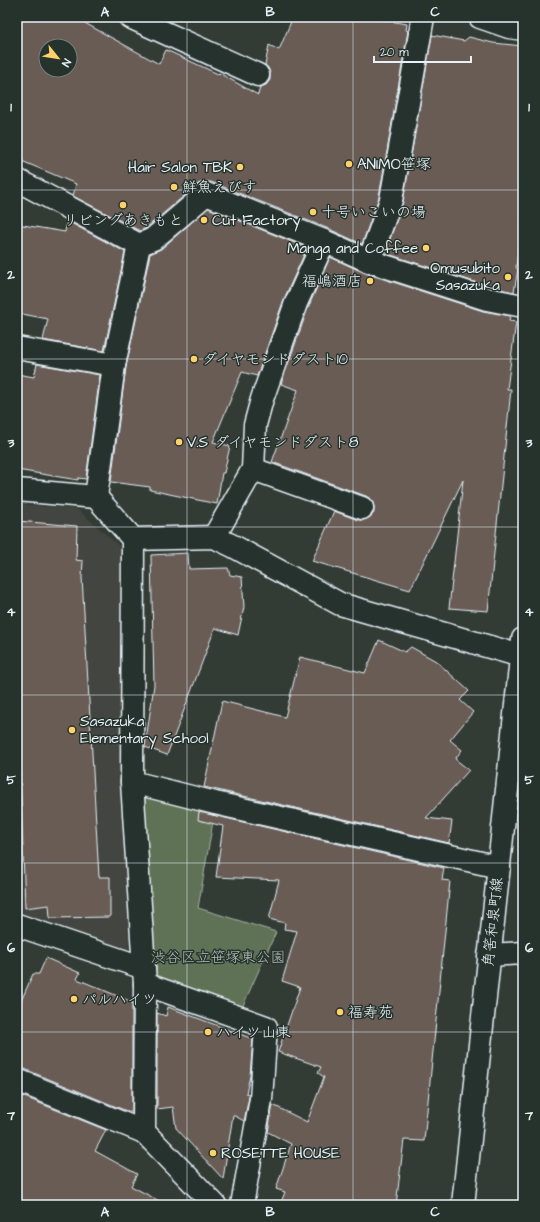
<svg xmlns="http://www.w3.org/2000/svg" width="540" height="1222" viewBox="0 0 540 1222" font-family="'Architects Daughter','Klee One',sans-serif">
<rect width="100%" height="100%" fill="#333b35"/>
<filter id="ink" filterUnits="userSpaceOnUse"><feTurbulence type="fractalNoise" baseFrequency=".025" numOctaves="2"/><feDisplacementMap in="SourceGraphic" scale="8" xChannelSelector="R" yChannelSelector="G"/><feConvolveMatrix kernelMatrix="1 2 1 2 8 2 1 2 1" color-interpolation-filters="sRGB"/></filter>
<g filter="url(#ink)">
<polygon fill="#43453f" points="17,504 77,509 123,549 129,953 17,912"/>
<polygon fill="#607255" stroke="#a4b2a6" points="145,793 215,810 198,908 276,932 241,1010 153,979 143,810"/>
<g fill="#685c55" stroke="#e8f1f8" fill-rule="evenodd">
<path d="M 17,17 L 74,17 L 159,64 L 166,50 L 218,74 L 219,73 L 258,95 L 260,87 L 266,85 L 270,80 L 270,73 L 268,68 L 265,65 L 269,45 L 279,50 L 293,17 L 378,17 L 378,19 L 407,24 L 406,30 L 408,31 L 379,197 L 362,244 L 329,229 L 211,182 L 204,182 L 198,184 L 146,228 L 140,231 L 73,196 L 76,184 L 17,159 ZM 46,46 L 70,46 L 70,70 L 46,70 Z"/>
<polygon points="432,35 464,41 469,37 493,43 523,46 523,206 516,268 518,269 514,292 490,287 385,253 403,202"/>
<polygon points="208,208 307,248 284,299 257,376 242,372 213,442 230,446 224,473 222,473 217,504 150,490 150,487 111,482 126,367 150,254 161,249"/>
<polygon points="67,221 125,252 104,351 43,340 48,319 17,313 17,224 65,232"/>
<polygon points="330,257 365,273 483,311 510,316 509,321 516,322 507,389 511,389 488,611 449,608 463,480 410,590 312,561 334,511 358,520 364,520 370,517 374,513 374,506 372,500 366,496 272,462 298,390 281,384 308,308"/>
<polygon points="37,364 100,375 86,479 78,478 78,480 17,470 17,374 34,377"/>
<polygon points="17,521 77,526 76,560 83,561 82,577 99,877 110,877 110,917 50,918 49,905 25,908 17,676"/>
<polygon points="188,553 189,569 228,568 230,575 242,577 244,607 238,635 215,628 167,755 145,747 154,685 151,555"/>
<polygon points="379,640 405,652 411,647 436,661 469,691 460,700 473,712 450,740 462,750 455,759 469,770 426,818 452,821 449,843 204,787 222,701 285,717 300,657 365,673"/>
<polygon points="199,812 444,868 442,880 450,881 424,1141 404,1140 396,1205 280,1205 285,1192 276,1189 291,1144 268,1132 273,1105 307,1122 324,1077 318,1073 321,1067 278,1052 300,987 282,981 297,931 284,929 285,923 269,919 279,880 216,877 223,826 198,820"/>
<polygon points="46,958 80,973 77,979 132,1002 132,1112 129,1112 22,1068 17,1068 17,1010 33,974 39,974"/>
<polygon points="168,1007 253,1039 250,1076 246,1093 249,1094 249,1097 244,1121 233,1115 223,1179 176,1128 173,1107 157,1109 157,1013 166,1016"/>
<polygon points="17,1094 106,1130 95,1151 137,1174 131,1186 167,1205 17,1205"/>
</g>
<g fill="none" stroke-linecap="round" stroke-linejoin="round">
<g stroke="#e8f1f8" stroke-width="25">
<g id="minor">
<polyline points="130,17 258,75"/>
<polyline points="480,17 509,27 523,29"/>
<polyline points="17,180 139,245 153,239 206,194 324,241 369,261 487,299 523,306"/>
<polyline points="369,261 391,200 423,17"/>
<polyline points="17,348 114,365"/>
<polyline points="253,469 362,508"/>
<polyline points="17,490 96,497 133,539 132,782 145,984 144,1132 215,1205"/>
<polyline points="96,497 114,365 139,245"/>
<polyline points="214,537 253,469 255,425 262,399 296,303 324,241"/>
<polyline points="133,539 214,537 233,546 340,604 521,656"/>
<polyline points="132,782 215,803 499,867"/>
<polyline points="17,925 144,968"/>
<polyline points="489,955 523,953"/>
<polyline points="145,984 266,1027 261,1099 242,1205"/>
<polyline points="17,1080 144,1132"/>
</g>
</g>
<g stroke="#e8f1f8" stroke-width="25">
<polyline id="major" points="463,1205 523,639"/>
</g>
<use href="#minor" stroke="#26332d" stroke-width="22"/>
<use href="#major" stroke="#26332d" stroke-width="22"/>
</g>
</g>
<path fill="none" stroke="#e8f1f8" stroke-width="1" stroke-opacity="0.55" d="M 187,17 L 187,1205M 353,17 L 353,1205M 17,190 L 523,190M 17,359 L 523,359M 17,527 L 523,527M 17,695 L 523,695M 17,863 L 523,863M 17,1032 L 523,1032"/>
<g fill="#ffd166" stroke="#26332d" stroke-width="1.5">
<circle cx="349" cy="164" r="4"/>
<circle cx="240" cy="167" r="4"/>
<circle cx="174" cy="187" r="4"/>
<circle cx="123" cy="205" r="4"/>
<circle cx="313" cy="212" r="4"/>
<circle cx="204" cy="220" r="4"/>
<circle cx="426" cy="248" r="4"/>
<circle cx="508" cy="277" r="4"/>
<circle cx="370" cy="281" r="4"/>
<circle cx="194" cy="359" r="4"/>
<circle cx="179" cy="442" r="4"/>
<circle cx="72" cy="730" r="4"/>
<circle cx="74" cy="999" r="4"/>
<circle cx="340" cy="1012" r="4"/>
<circle cx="208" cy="1032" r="4"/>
<circle cx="213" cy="1153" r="4"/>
</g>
<g text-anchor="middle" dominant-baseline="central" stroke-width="3" stroke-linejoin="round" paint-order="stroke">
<g font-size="15" fill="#e8f1f8" stroke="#26332d" text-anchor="start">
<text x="357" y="164">ANIMO笹塚</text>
<text x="232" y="167" text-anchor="end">Hair Salon TBK</text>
<text x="182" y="187">鮮魚えびす</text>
<text x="321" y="212">十号いこいの場</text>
<text x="123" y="220" text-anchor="middle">リビングあきもと</text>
<text x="212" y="220">Cut Factory</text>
<text x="418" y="248" text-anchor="end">Manga and Coffee</text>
<text x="500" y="268" text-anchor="end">Omusubito<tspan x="500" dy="17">Sasazuka</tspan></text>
<text x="362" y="281" text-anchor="end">福嶋酒店</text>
<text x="202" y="359">ダイヤモンドダスト10</text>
<text x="187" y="442">V.S ダイヤモンドダスト8</text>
<text x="80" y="721">Sasazuka<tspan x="80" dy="17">Elementary School</tspan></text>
<text x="82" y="999">パルハイツ</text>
<text x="348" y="1012">福寿苑</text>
<text x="216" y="1032">ハイツ山東</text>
<text x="221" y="1153">ROSETTE HOUSE</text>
</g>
<g font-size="15" fill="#e8f1f8" stroke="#26332d">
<text transform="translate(493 922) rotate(-84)">角筈和泉町線</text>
</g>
<g font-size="15" fill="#b2beb7" stroke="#26332d">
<text x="218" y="957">渋谷区立笹塚東公園</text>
</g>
</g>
<rect width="540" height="1222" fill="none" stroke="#26332d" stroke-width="44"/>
<g transform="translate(58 58) rotate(120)"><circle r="19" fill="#26332d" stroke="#747f7e"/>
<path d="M0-3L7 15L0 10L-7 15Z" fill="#ffd166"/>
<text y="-6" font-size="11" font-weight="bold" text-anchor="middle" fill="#e8f1f8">N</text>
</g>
<path d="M374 56v6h97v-6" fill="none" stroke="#e8f1f8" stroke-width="2"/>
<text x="380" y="56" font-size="12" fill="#e8f1f8" stroke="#26332d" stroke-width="3" paint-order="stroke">20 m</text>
<rect x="22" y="22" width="496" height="1178" fill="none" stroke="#e8f1f8" stroke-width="1.5"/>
<g font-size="13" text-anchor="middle" font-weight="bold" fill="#e8f1f8">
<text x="105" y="16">A</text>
<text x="270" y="16">B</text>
<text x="435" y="16">C</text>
<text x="11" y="111">1</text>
<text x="529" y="111">1</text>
<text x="11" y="279">2</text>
<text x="529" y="279">2</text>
<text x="11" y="447">3</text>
<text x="529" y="447">3</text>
<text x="11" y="616">4</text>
<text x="529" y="616">4</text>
<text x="11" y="784">5</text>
<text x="529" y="784">5</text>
<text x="11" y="952">6</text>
<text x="529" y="952">6</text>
<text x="11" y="1120">7</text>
<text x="529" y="1120">7</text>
<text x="105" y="1216">A</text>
<text x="270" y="1216">B</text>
<text x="435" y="1216">C</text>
</g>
</svg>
